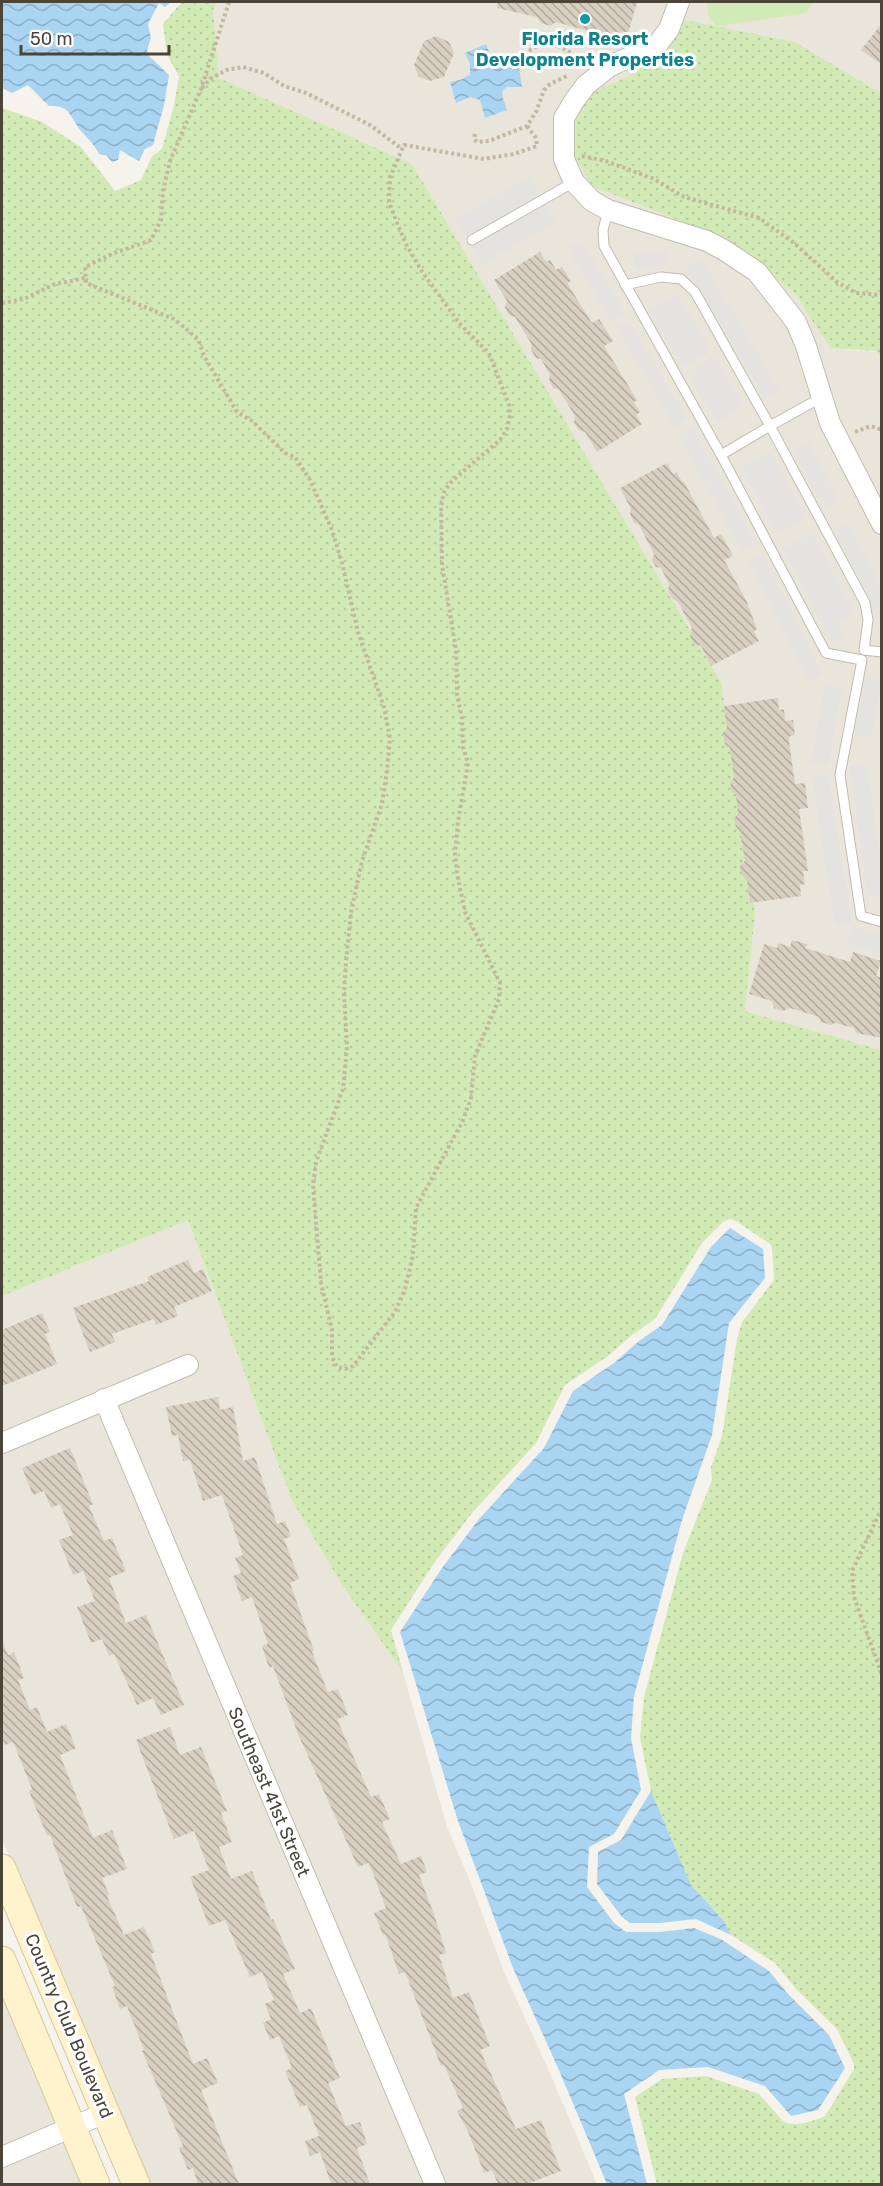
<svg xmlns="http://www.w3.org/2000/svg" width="883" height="2186" viewBox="0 0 883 2186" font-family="Rubik,sans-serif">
<defs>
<pattern id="grass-dots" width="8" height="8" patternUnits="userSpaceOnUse" patternTransform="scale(1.5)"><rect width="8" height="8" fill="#d2eab5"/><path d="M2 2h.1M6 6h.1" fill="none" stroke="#b6ca9c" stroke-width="1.8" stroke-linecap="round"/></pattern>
<pattern id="water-waves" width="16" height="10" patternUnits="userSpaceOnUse" patternTransform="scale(1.5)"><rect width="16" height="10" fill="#a9d4f2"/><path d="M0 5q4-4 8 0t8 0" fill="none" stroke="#8caec5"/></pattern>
<pattern id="building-back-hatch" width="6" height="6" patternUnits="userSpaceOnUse" patternTransform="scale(1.5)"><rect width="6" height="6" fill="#d8cfc1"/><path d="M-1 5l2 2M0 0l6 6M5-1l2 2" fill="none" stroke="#b1aa9e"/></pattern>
</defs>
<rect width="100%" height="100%" fill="#f6f3ec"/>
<g fill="#eae5da">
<polygon points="217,2 881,2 881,94 795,42 685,20 637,72 582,97 592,186 731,241 795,294 830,348 876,352 881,359 881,1050 745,1011 755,913 721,682 412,164 219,78 213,10"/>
<polygon points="188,1220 291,1499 342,1585 403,1672 447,1827 470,1881 504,1972 549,2071 597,2184 148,2184 2,1839 2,1296"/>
<polygon points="2,1988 84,2184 2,2184"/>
</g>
<g fill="url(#grass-dots)">
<path d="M 182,2 L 217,2 L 213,10 L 219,78 L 412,164 L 721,682 L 755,913 L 745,1011 L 881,1050 L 881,2184 L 657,2184 L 635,2097 L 662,2079 L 706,2076 L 759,2094 L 783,2121 C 794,2128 814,2121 825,2116 L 854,2069 L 854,2064 L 837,2029 L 797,1990 L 775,1963 L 731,1935 L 724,1921 L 691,1885 L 651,1791 L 640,1738 L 644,1697 L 683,1553 L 712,1480 L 711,1467 L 722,1436 L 737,1339 L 742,1322 L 774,1280 L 772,1248 L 770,1244 L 736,1221 L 730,1219 L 723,1222 L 702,1243 L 655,1319 L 632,1335 L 608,1356 L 565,1385 L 536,1443 L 472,1513 L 434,1563 L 391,1630 L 403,1672 L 342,1585 L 291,1499 L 188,1220 L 2,1296 L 2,108 L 42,122 L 81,147 L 115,191 L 141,180 L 152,156 L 162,149 L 174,105 L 179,76 L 167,55 L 163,24 Z"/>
<polygon points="685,20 795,42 882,94 881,359 876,351 830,348 795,294 731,241 592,186 568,144 582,97 637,72"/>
</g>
<polygon fill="#d2eab5" points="707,2 814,2 806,13 717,26 709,18"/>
<g fill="#e5e3e0">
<polygon points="530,176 556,222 482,265 455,219"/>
<polygon points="582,241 625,313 611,321 568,249"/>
<polygon points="665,249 668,265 636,270 633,254"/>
<polygon points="701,258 780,390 765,399 686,267"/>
<polygon points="676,293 712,351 684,368 648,310"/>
<polygon points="629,320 688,419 675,427 616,328"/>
<polygon points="714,356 744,404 717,422 686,373"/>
<polygon points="693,428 757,544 742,552 679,436"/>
<polygon points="809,443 840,502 825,510 794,451"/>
<polygon points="771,452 806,518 776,534 741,467"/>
<polygon points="849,524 881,587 881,617 880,618 835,531"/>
<polygon points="812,533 854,613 838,622 845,636 832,643 782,549"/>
<polygon points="761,552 823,675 809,682 747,559"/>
<polygon points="866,677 881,680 871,738 855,735"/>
<polygon points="825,685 842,688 828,766 811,763"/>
<polygon points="866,763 882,870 881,896 868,897 849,765"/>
<polygon points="828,774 852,924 835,926 812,777"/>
<polygon points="852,926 881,936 881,955 846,943"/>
</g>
<g fill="url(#water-waves)">
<path d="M 2,2 L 171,2 L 165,7 L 159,3 L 148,24 L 151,38 L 147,50 L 149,56 L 169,75 L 164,105 L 153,145 L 145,149 L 139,161 L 120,150 L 118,160 L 112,162 L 106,155 L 99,154 C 94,144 88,139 81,131 C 69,116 71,105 49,106 L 28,85 L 12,93 L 2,88 Z"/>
<polygon points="486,44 494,65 505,64 513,58 519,68 522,87 507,87 503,90 502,95 507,110 485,118 480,100 470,97 456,103 450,82 460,80 470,75 470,64 465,53"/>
<polygon points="730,1228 763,1249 765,1278 729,1323 712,1435 682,1520 634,1696 631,1738 641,1790 614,1834 589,1847 587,1887 614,1923 626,1932 660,1932 694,1928 721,1939 769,1971 789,1995 829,2035 845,2068 818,2110 791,2116 765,2086 708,2067 659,2070 624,2094 647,2184 607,2184 558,2068 513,1968 458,1821 400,1632 442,1568 479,1519 544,1448 573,1391 614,1363 639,1341 662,1325 711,1247"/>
<polygon points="651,1791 691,1885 724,1921 731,1935 696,1919 660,1923 630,1923 622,1917 597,1884 598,1852 621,1840"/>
</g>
<g fill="url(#building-back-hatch)">
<polygon points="498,2 637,2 626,41 603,35 598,39 589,37 585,30 556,22 550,26 541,23 537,17 497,8"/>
<polygon points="882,23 882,65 861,50"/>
<polygon points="436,36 449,42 454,53 444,77 430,81 419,77 414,65 424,41"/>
<polygon points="540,252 546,262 550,260 556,270 562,267 571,281 567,283 570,288 592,323 599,319 613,341 604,346 637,400 634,402 640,412 636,415 642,424 597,452 585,432 579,430 574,423 575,416 559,390 553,388 549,381 550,375 541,359 536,358 531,350 531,343 515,317 509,315 505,307 507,301 494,280"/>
<polygon points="667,463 673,474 677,472 682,482 684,482 714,538 721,534 733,556 724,560 746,600 757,629 754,631 759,641 711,666 701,646 694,644 690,636 692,628 678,602 672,598 668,591 669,584 661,568 656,567 652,560 654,554 639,525 634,523 630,514 631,509 620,488"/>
<polygon points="778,698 779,710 784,709 785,721 793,720 795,735 790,736 789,741 795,784 805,783 808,808 799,809 808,871 803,871 805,884 800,885 801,896 750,903 747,880 742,875 740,866 745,861 740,831 736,827 734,819 738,813 736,795 732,792 730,782 734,778 730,748 725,744 723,733 727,728 724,706"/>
<polygon points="792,940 807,944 805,948 850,962 853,952 881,961 876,976 882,978 882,1038 856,1033 854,1028 835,1023 831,1025 821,1022 819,1017 790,1008 783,1011 774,1008 772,1001 749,994 764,944 777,948 778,943 790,947"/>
<polygon points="188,1260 194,1273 203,1269 212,1291 174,1307 178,1316 156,1325 154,1319 112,1334 115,1342 90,1352 73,1308 149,1281 147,1277"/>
<polygon points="42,1313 50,1332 45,1334 57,1364 2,1386 2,1330"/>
<polygon points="218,1397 220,1410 233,1407 243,1461 255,1457 277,1524 285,1521 291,1536 284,1539 299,1579 290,1583 314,1651 312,1652 328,1692 338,1689 348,1715 337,1719 371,1797 379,1794 390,1819 382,1822 401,1864 421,1856 427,1872 419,1875 434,1914 446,1953 439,1955 453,1998 469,1992 490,2046 480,2050 516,2129 541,2120 561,2171 527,2184 498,2184 492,2170 484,2173 469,2134 457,2111 463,2108 444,2065 441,2066 405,1972 399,1974 385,1934 383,1935 374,1913 386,1908 369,1863 358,1867 298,1734 273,1666 269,1668 262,1646 268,1644 252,1597 242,1601 233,1576 241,1573 235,1558 243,1555 222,1495 203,1501 190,1460 183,1461 178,1435 172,1436 166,1407"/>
<polygon points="70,1448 93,1504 89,1506 104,1541 112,1538 126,1571 109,1578 126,1623 146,1615 184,1705 161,1715 153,1698 137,1705 114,1654 109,1656 102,1639 91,1643 77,1607 95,1601 83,1571 73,1575 59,1540 73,1535 60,1504 51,1508 44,1491 33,1495 22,1468"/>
<polygon points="2,1640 8,1655 14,1652 24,1678 18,1680 30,1710 37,1707 47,1732 66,1724 76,1748 60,1755 93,1838 112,1830 127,1869 102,1878 109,1895 107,1896 124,1935 144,1927 155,1952 151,1954 193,2064 207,2058 218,2083 201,2090 239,2184 198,2184 193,2168 188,2170 179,2148 183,2146 142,2051 144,2050 127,2006 120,2009 112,1987 115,1986 81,1906 77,1907 50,1835 47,1836 29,1791 32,1789 13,1742 5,1745 2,1737"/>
<polygon points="170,1727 180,1755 201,1747 227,1811 221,1813 232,1842 219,1847 231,1879 252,1871 271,1920 273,1919 295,1969 283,1974 300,2013 311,2008 340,2078 328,2083 346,2126 360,2122 367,2144 357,2148 370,2184 331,2184 320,2152 310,2156 305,2141 319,2136 307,2105 300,2107 285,2071 292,2068 279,2036 270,2040 263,2023 271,2019 265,2004 274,2000 262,1972 250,1977 225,1920 209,1926 190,1877 209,1870 194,1831 174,1839 136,1740"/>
</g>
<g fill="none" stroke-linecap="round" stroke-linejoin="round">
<g stroke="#c2bbae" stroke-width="11">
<g id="service">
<polyline points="608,210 603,230 604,246 721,455 826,653 862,660 840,775 861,916 882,922"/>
<polyline points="472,240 574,182"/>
<polyline points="625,285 661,277 681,279 695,292 770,426 822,397"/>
<polyline points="721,455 770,426 865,603 868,620 864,650 882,652"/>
</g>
</g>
<g stroke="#c2bbae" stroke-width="22">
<g id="minor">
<polyline points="679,2 669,29 657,45 610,66 586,85 574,101 564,118 564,159 574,182 592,201 608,210 707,241 724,250 757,272 796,322 806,346 830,423 882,524"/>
<polyline points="104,1399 435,2184"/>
<polyline points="2,1443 188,1365"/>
<polyline points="2,2157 105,2113"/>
</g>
</g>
<g stroke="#d6c79b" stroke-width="29">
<g id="secondary">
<polyline points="2,1868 136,2184"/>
<polyline points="2,1960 96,2184"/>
</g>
</g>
<g stroke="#c4b79f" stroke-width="4" stroke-dasharray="3 3" stroke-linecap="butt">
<polyline points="229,2 201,89 170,161 163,191 161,220 151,240 112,254 85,267 86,283 174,319 198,339 204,356 237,412 252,421 285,453 295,457 310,480 332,530 342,563 358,632 384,707 390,738 387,771 382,804 362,861 351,912 346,962 344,993 347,1047 343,1089 316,1162 313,1185 321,1283 332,1330 332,1357 337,1367 345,1369 353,1366 395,1312 405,1289 413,1255 416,1208 463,1120 471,1098 475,1056 499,999 500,983 465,912 457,874 455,853 458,822 468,763 463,747 462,718 457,694 456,650 442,565 441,506 444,492 452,481 500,440 507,429 510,415 509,405 489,353 459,323 421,270 406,244 397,223 389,202 390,177 404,145 484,159 514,154 537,146 536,138 527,126"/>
<path d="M 529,51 C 549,36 568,48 583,65"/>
<polyline points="202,88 210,79 226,70 243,67 264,73 284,86 306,93 370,125 402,149"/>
<polyline points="475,134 474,139 477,142 489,141 527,126 536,112 544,90 550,84 567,76"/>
<polyline points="582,156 606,161 654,179 684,197 759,218 794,243 837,282 856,293 882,295"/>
<polyline points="2,303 24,299 55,284 86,278"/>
<polyline points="855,432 871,426 882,430"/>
<polyline points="882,1508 852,1571 854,1597 882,1675"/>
</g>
<use href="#service" stroke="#fff" stroke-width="9"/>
<use href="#minor" stroke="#fff" stroke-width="20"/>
<use href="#secondary" stroke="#fff3cd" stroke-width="27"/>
</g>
<circle fill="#0f9aa8" stroke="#fff" stroke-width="2" cx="585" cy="19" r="6"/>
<g text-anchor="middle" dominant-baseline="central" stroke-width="6" stroke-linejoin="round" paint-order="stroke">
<g font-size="18" font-weight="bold" fill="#0d838f" stroke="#fff">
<text x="585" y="39">Florida Resort<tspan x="585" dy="21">Development Properties</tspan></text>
</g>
<g font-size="18" fill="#4b4439" stroke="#fff">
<text transform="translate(269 1792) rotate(67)">Southeast 41st Street</text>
<text transform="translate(69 2026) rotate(67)">Country Club Boulevard</text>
</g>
</g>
<rect width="883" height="2186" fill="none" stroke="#4b4439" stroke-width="6"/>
<path d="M21 45v9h148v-9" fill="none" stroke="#4b4439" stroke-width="3"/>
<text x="30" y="45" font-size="18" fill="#4b4439" stroke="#ffffff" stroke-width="4.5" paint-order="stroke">50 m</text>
</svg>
